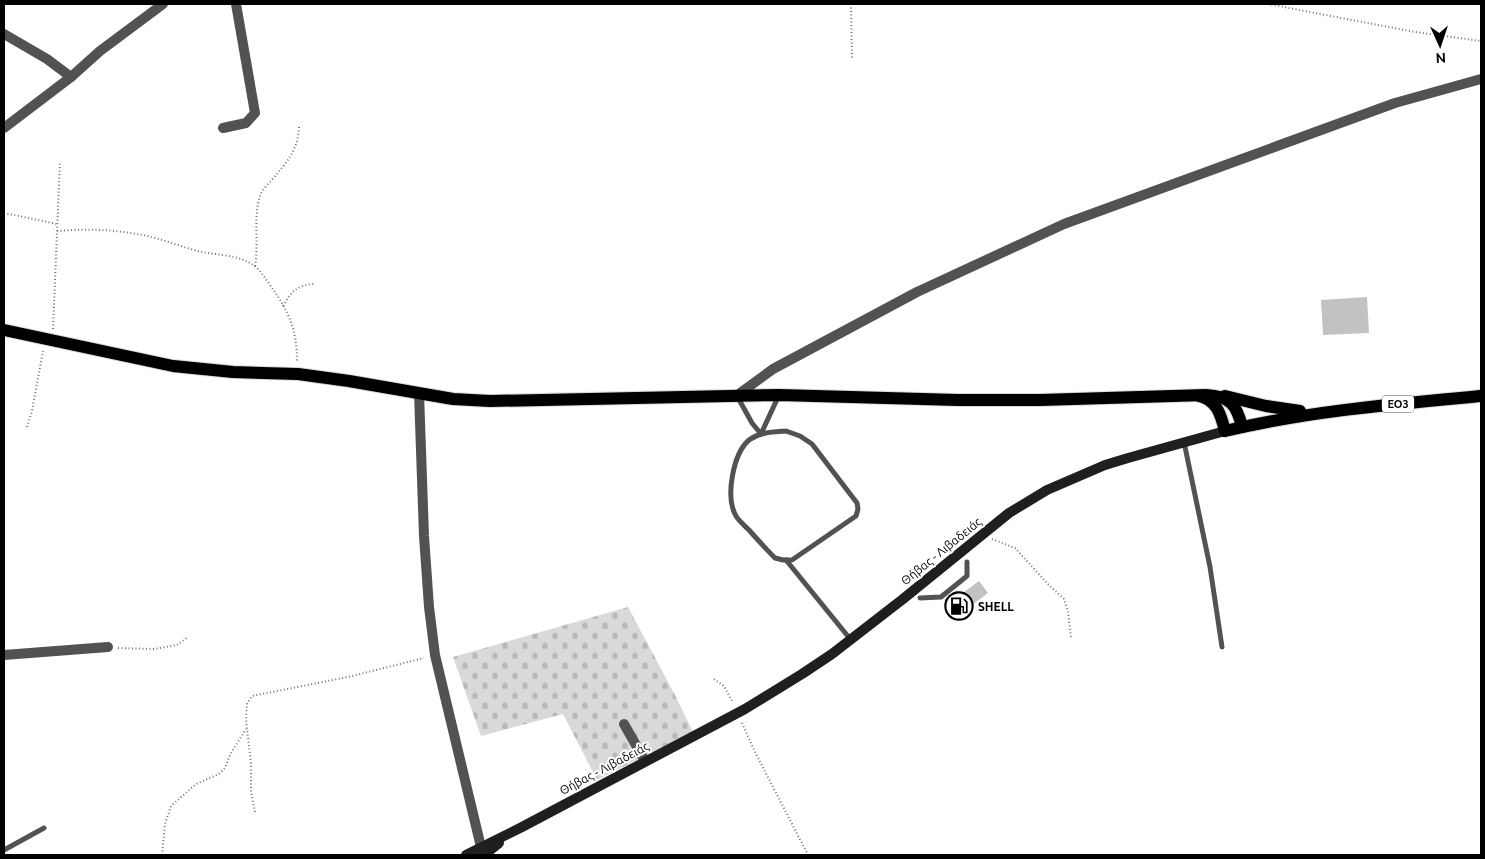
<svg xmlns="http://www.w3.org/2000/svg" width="1485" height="859" viewBox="0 0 1485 859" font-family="Ubuntu,sans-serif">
<defs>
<pattern id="cemetery-stones" width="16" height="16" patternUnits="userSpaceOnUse" patternTransform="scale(1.25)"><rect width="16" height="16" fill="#d9d9d9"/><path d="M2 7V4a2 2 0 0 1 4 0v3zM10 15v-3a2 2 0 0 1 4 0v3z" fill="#b8b8b8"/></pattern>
</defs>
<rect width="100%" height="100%" fill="#fff"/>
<polygon fill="url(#cemetery-stones)" points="628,607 675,695 693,732 597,780 563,714 481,736 453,657"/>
<g fill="#c2c2c2">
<polygon points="1367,297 1369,333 1323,335 1321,300"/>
<polygon points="979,581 988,593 956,617 944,600 957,590 960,595"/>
</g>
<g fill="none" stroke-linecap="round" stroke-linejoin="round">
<g stroke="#dbdbdb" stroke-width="14">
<g id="primary">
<path d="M 4,330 L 173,366 L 233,372 L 298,374 L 349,381 L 453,399 L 490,401 L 779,395 L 958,400 L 1040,400 L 1206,395 C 1230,396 1237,405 1242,427"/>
<path d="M 1199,396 C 1217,400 1221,415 1225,431 C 1309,411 1395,404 1481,396"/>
<polyline points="1225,396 1266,406 1300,411"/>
</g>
</g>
<g stroke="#747474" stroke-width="2" stroke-dasharray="1 2.5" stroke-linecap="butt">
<polyline points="851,4 852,60"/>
<polyline points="1268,4 1415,32 1481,41"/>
<polyline points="4,213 57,224"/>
<path d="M 57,231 C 83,229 110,229 136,234 C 159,237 180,247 202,252 C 219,255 239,255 253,265 C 260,270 265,278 270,285 C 289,312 297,329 297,362"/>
<path d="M 255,266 C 259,243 253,218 260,196 C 262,190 267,185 271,181 C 286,163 298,151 299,127"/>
<path d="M 283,306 C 292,291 297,285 315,284"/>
<polyline points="53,329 60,161"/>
<polyline points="27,427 32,411 43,351"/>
<polyline points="992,539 1015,548 1048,584 1064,599 1068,612 1071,638"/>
<polyline points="118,648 154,649 177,645 188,637"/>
<polyline points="714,679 724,686 733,703"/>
<polyline points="742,723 755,752 808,855"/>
<polyline points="255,812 251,792 251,763 246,720 247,704 252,696 348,677 424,658"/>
<polyline points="162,855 165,824 171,806 196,784 219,774 225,768 230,755 246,729"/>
</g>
<g stroke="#525252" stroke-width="5">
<polyline points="737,396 752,423 761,434 779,395"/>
<path d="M 786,431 L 800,436 L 812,444 L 857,503 L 858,509 L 856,516 L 792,560 L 783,560 L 775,558 C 766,549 757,539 749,530 C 744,525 739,521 736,516 C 725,497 733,454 749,440 C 760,432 773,432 786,431 Z"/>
<polyline points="1184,442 1210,567 1222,647"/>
<polyline points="786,560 851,640"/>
<polyline points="920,598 941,597 967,576 967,562"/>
<polyline points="4,850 44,828"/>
</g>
<g stroke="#525252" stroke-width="10">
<polyline points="4,34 47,59 71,77"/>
<polyline points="4,128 71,77 100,51 163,4"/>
<polyline points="223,128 246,123 255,113 236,4"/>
<polyline points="419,393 424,536 429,607 435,655 481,847"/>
<polyline points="736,396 773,369 917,292 1064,224 1395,103 1481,79"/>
<polyline points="4,655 108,647"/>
<polyline points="624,724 645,761"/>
</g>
<g stroke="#1f1f1f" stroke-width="10">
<polyline points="466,855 522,827 745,709 802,674 832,654 903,599 1009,513 1047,490 1105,465 1128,458 1225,431"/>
<polyline points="484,855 499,843"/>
</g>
<use href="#primary" stroke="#000" stroke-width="12"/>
</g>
<defs>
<g id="fuel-ring" transform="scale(1.4375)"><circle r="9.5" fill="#fff" stroke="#000" stroke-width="1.5"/><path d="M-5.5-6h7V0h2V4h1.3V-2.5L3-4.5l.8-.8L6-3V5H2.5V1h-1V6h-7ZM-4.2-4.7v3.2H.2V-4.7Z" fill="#000"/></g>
</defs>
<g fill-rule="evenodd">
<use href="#fuel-ring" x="959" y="606"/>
</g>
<g text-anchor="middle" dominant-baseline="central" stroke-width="4" stroke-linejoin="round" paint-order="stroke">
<rect fill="#fff" stroke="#4c4c4c" stroke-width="1" x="1382" y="395.5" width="32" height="17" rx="4"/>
<g font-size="11" font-weight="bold" fill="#000">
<text x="1398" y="404">ΕΟ3</text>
</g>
<g font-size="12" fill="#000" stroke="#fff">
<text transform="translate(941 551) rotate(-39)">Θήβας - Λιβαδειάς</text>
<text transform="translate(604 768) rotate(-28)">Θήβας - Λιβαδειάς</text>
</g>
<g font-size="12" font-weight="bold" fill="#000" stroke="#fff" text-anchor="start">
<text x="978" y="606">SHELL</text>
</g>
</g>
<rect width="1485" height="859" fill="none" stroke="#000000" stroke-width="10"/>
<g transform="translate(1440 45) rotate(177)" stroke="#ffffff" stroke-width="4" paint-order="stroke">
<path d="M0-4L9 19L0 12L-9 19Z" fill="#000000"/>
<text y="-8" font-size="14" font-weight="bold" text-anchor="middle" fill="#000000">N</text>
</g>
</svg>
